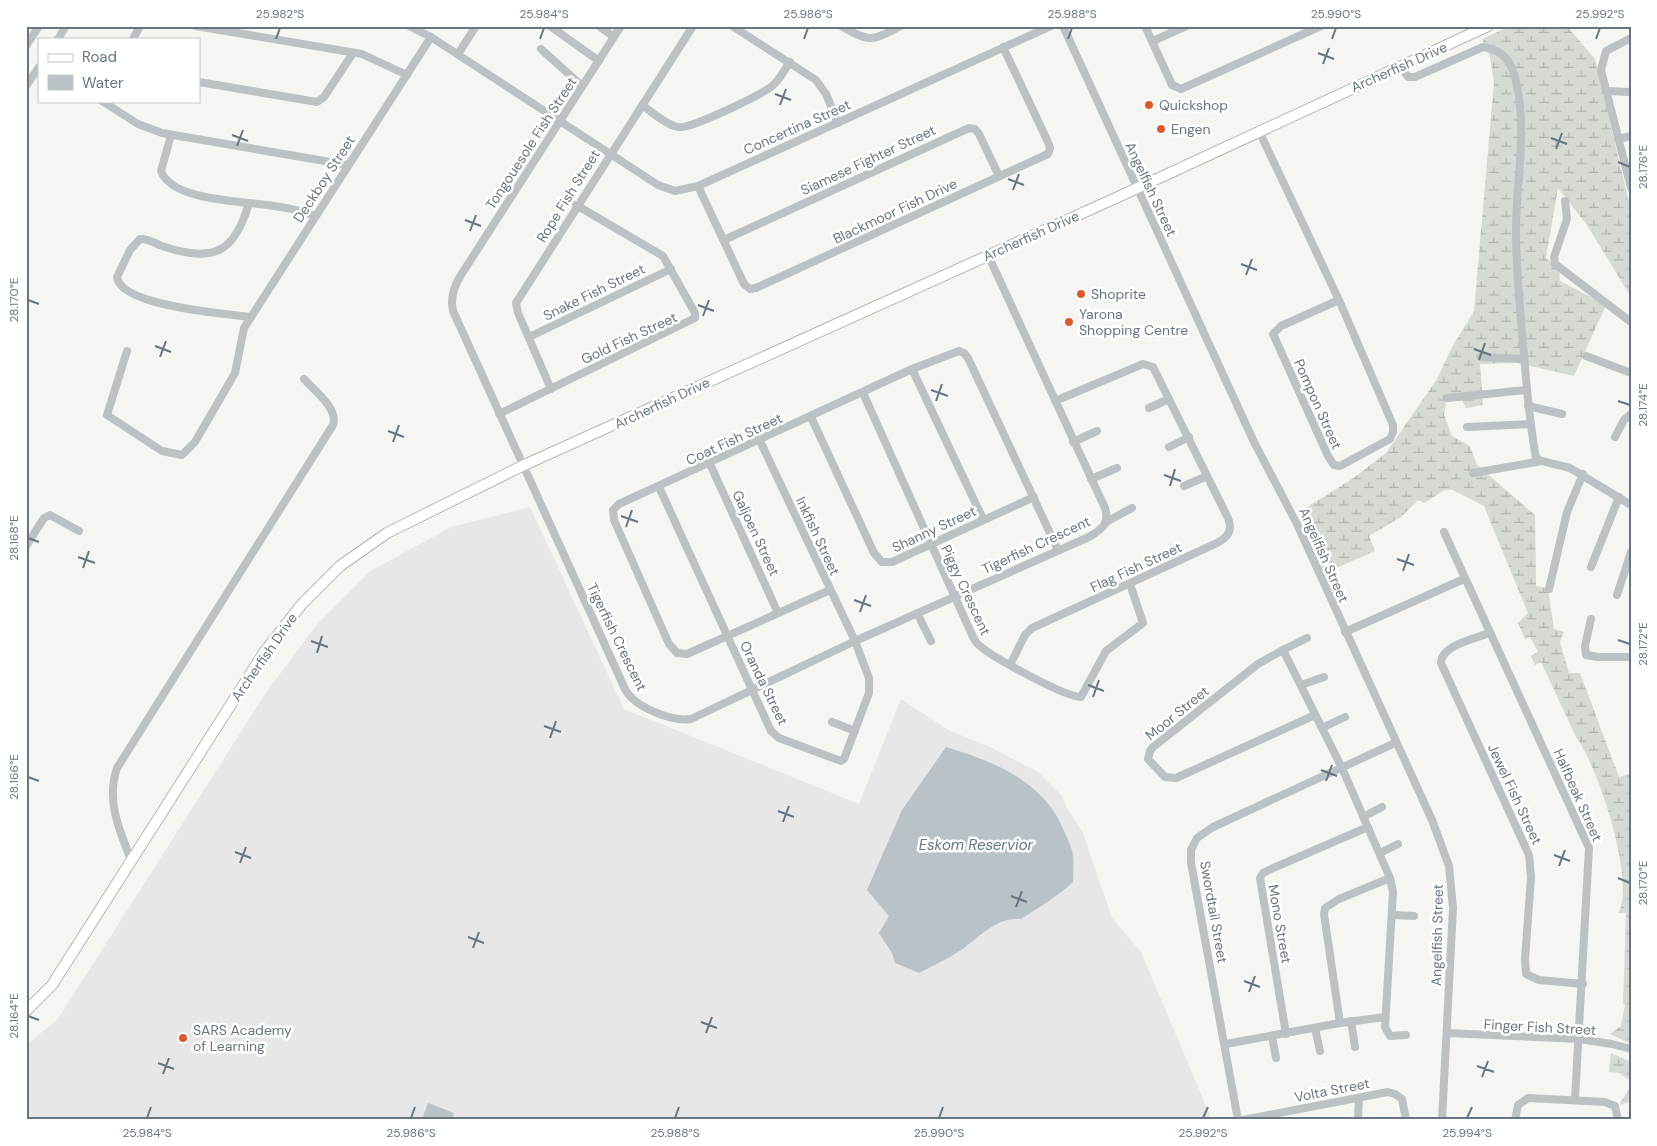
<svg xmlns="http://www.w3.org/2000/svg" width="1657" height="1146" viewBox="0 0 1657 1146" font-family="'DM Sans',sans-serif">
<defs>
<pattern id="wetland-marsh" width="20" height="14" patternUnits="userSpaceOnUse" patternTransform="scale(1.25)"><rect width="20" height="14" fill="#d5dad2"/><path d="M1 5h8M5 5V1M11 12h8M15 12V8" fill="none" stroke="#b1b5b0"/></pattern>
</defs>
<rect width="100%" height="100%" fill="#f5f6f2"/>
<polygon fill="#e6e7e6" points="530,507 624,709 859,804 901,699 950,731 990,747 1038,772 1062,796 1066,806 1083,833 1112,918 1141,952 1212,1120 26,1120 26,1045 58,1019 265,694 318,623 369,572 451,527"/>
<g fill="url(#wetland-marsh)">
<path d="M 1511,26 L 1567,26 L 1595,59 L 1627,194 L 1631,209 L 1631,297 L 1587,225 L 1558,188 L 1546,258 L 1559,270 L 1560,281 L 1606,305 L 1574,376 L 1517,363 L 1480,364 L 1483,405 L 1466,408 L 1460,396 L 1447,399 L 1444,415 L 1452,436 L 1470,446 L 1477,465 L 1535,515 L 1536,586 L 1548,588 L 1554,629 L 1564,632 L 1560,642 L 1569,673 L 1580,673 L 1619,777 L 1629,774 L 1631,1044 L 1610,1034 L 1621,1026 L 1625,1005 L 1623,1004 L 1626,913 L 1618,913 C 1637,883 1597,764 1576,737 L 1541,662 L 1535,665 L 1531,656 L 1538,652 L 1530,637 L 1525,639 L 1518,623 L 1528,613 L 1484,506 L 1453,490 L 1445,490 L 1424,503 L 1418,500 L 1401,517 L 1369,536 L 1375,551 L 1323,574 L 1299,512 L 1352,479 L 1386,453 L 1437,379 L 1452,347 L 1474,311 L 1494,82 L 1490,57 L 1482,39 Z"/>
<polygon points="1611,1053 1631,1062 1631,1081 1619,1073 1609,1072"/>
<polygon points="1631,1086 1631,1101 1621,1105 1620,1103"/>
</g>
<g fill="#b8c2c7">
<path d="M 946,747 C 995,762 1045,781 1065,833 C 1068,840 1072,848 1073,855 C 1074,863 1073,873 1073,882 C 1058,896 1038,908 1021,919 C 997,917 982,935 964,948 C 950,958 934,965 919,973 L 895,963 L 892,953 L 879,933 L 889,916 L 867,890 L 902,810 Z"/>
<polygon points="428,1103 454,1113 452,1120 422,1119"/>
</g>
<g fill="none" stroke-linecap="round" stroke-linejoin="round">
<g stroke="#b1b6bb" stroke-width="12">
<polyline id="secondary" points="26,1011 52,985 265,651 302,604 340,566 387,533 522,466 1118,197 1488,26"/>
</g>
<g stroke="#bcc1c4" stroke-width="8">
<polyline points="196,26 362,54 407,75"/>
<polyline points="409,26 431,37 658,185 675,191 698,186 1051,26"/>
<polyline points="550,26 599,61"/>
<polyline points="599,26 614,37"/>
<path d="M 621,26 L 461,275 C 454,286 450,298 453,311 L 625,689 C 634,707 672,722 691,719 L 855,641 L 1089,537 C 1102,529 1110,524 1105,508 L 988,255"/>
<polyline points="732,26 816,80 826,94 838,123"/>
<path d="M 841,26 C 871,43 871,41 901,26"/>
<polyline points="1063,26 1254,442 1297,524 1432,820 1449,866 1453,908 1442,1120"/>
<polyline points="1145,26 1172,85 1181,89 1321,26"/>
<polyline points="1631,38 1606,51 1601,70 1631,188"/>
<polyline points="58,39 66,26"/>
<polyline points="133,39 140,26"/>
<polyline points="1153,41 1186,26"/>
<polyline points="26,46 39,26"/>
<polyline points="541,49 582,86"/>
<polyline points="458,54 476,26"/>
<path d="M 1401,67 L 1408,77 L 1415,77 L 1483,47 C 1505,50 1513,64 1517,86 C 1527,134 1516,182 1516,230 C 1516,268 1520,306 1523,344 C 1526,382 1529,420 1536,458 L 1542,461 L 1570,468 L 1631,505"/>
<polyline points="199,82 317,102 324,97 353,53"/>
<polyline points="26,86 39,67"/>
<polyline points="1606,91 1629,92"/>
<polyline points="102,101 138,124 162,133 348,165"/>
<path d="M 642,105 C 652,112 666,125 678,127 C 689,130 761,95 772,86 C 780,80 784,70 790,62"/>
<polyline points="1259,131 1339,300 1393,425 1393,432 1390,439 1340,466 1334,465 1328,456 1273,334 1281,326 1339,300"/>
<path d="M 171,135 L 161,171 C 172,202 247,201 274,206 C 289,208 302,211 315,216"/>
<polyline points="1618,139 1631,136"/>
<polyline points="698,186 744,284 750,289 756,288 1048,154 1050,148 1048,142 1003,47"/>
<polyline points="1565,201 1567,219 1554,257 1555,264 1631,322"/>
<path d="M 249,203 C 235,252 214,263 165,247 C 157,245 149,238 140,239 L 130,250 L 117,277 C 120,306 226,314 251,317"/>
<polyline points="724,240 969,128 975,129 979,134 999,176"/>
<polyline points="529,337 671,269"/>
<polyline points="127,351 107,415 162,451 182,455 195,442 235,373 244,328 431,37"/>
<polyline points="1586,356 1631,373"/>
<polyline points="1481,357 1524,359"/>
<polyline points="912,369 983,519"/>
<polyline points="551,389 518,313 516,303 693,26"/>
<path d="M 863,393 L 973,637 C 975,641 977,644 980,646 C 994,658 1065,697 1081,697 L 1106,651 L 1143,623 L 1130,584"/>
<polyline points="1448,398 1526,390"/>
<polyline points="1528,406 1562,414"/>
<polyline points="1149,408 1169,399"/>
<polyline points="499,414 695,318 695,313 663,256 576,205"/>
<polyline points="811,417 874,553 882,562 892,562 1034,497"/>
<polyline points="1467,427 1530,424"/>
<polyline points="1615,437 1624,420 1631,414"/>
<polyline points="1073,442 1097,431"/>
<polyline points="1169,447 1189,437"/>
<polyline points="710,464 778,613"/>
<polyline points="1473,473 1542,461"/>
<polyline points="1091,479 1117,468"/>
<polyline points="1184,486 1207,476"/>
<polyline points="659,487 771,731 779,738 841,761 844,759 869,693 869,678 855,641 760,441"/>
<polyline points="1108,521 1132,508"/>
<polyline points="1444,532 1589,848 1575,1099"/>
<polyline points="26,546 44,518 50,515 79,531"/>
<polyline points="1591,567 1619,497"/>
<polyline points="1549,589 1567,512 1583,474"/>
<polyline points="830,590 687,654 677,653 669,644 614,520 613,510 619,504 912,369 959,351 964,353 968,358 1058,550"/>
<polyline points="1617,595 1631,552"/>
<polyline points="917,613 931,641"/>
<polyline points="1591,619 1585,646 1586,655 1598,657 1631,657"/>
<polyline points="1345,632 1464,579"/>
<path d="M 1489,633 C 1475,639 1441,645 1441,663 L 1529,855 L 1531,877 L 1525,959 L 1526,974 L 1539,980 L 1583,984"/>
<polyline points="1283,650 1307,638"/>
<path d="M 1010,665 L 1025,635 L 1032,628 L 1217,543 C 1228,537 1233,531 1228,518 L 1153,367 L 1143,364 L 1055,401"/>
<polyline points="1301,685 1324,677"/>
<polyline points="1315,715 1176,778 1165,777 1148,759 1150,751 1153,747 1258,664 1283,650 1342,768 1390,878 1393,892 1385,1027 1390,1036 1406,1035"/>
<polyline points="832,722 855,731"/>
<polyline points="1322,728 1345,717"/>
<polyline points="1363,817 1382,807"/>
<polyline points="1380,853 1398,844"/>
<path d="M 131,860 C 119,829 106,801 117,768 L 333,425 C 339,409 314,390 304,379"/>
<polyline points="1392,915 1414,916"/>
<polyline points="1351,1021 1355,1047"/>
<polyline points="1340,1023 1324,914 1325,908 1339,899 1390,878"/>
<polyline points="1315,1028 1320,1051"/>
<polyline points="1447,1033 1579,1039 1612,1044 1631,1049"/>
<polyline points="1286,1034 1260,878 1263,873 1271,869 1368,827"/>
<polyline points="1272,1037 1276,1058"/>
<polyline points="1226,1044 1340,1023 1385,1017"/>
<polyline points="1238,1120 1191,863 1191,850 1197,838 1213,827 1395,743"/>
<polyline points="1243,1120 1388,1092 1395,1094 1402,1099 1406,1120"/>
<polyline points="1358,1120 1359,1098"/>
<polyline points="1515,1120 1518,1105 1528,1098 1605,1102 1615,1106 1618,1120"/>
</g>
<use href="#secondary" stroke="#fff" stroke-width="10"/>
</g>
<path fill="none" stroke="#667582" stroke-width="2" d="M 276,39 L 280,28M 540,39 L 544,28M 804,39 L 808,28M 1068,39 L 1072,28M 1332,39 L 1336,28M 1596,39 L 1600,28M 1318,53 L 1334,59M 1323,64 L 1329,48M 775,94 L 791,100M 780,105 L 786,89M 232,135 L 248,141M 1551,138 L 1567,144M 237,146 L 243,130M 1556,149 L 1562,133M 1618,162 L 1630,167M 1008,179 L 1024,185M 1013,190 L 1019,174M 465,220 L 481,226M 470,231 L 476,215M 1241,264 L 1257,270M 1246,275 L 1252,259M 28,300 L 39,304M 698,305 L 714,311M 703,316 L 709,300M 155,346 L 171,352M 1474,349 L 1491,355M 160,357 L 166,341M 1479,360 L 1485,343M 931,390 L 948,396M 936,401 L 942,384M 1618,401 L 1630,405M 388,431 L 404,437M 393,442 L 399,425M 1164,475 L 1181,481M 1170,486 L 1175,469M 621,516 L 638,522M 626,527 L 632,510M 28,538 L 39,542M 78,557 L 95,563M 1397,559 L 1414,565M 83,568 L 89,551M 1403,571 L 1409,554M 854,600 L 871,606M 860,612 L 866,595M 1618,640 L 1630,644M 311,641 L 328,647M 317,653 L 322,636M 1088,685 L 1104,691M 1093,697 L 1099,680M 544,726 L 561,732M 550,738 L 556,721M 1321,770 L 1337,776M 28,777 L 39,781M 1326,781 L 1332,765M 778,811 L 794,817M 783,822 L 789,806M 235,852 L 251,858M 1554,855 L 1570,861M 240,863 L 246,847M 1559,866 L 1565,850M 1618,878 L 1630,883M 1011,896 L 1027,902M 1016,907 L 1022,891M 468,937 L 484,943M 473,948 L 479,932M 1244,981 L 1260,987M 1249,992 L 1255,976M 28,1016 L 39,1020M 701,1022 L 717,1028M 706,1033 L 712,1017M 158,1063 L 174,1069M 1477,1066 L 1494,1072M 163,1074 L 169,1058M 1482,1077 L 1488,1061M 147,1118 L 151,1107M 411,1118 L 415,1107M 675,1118 L 679,1107M 939,1118 L 943,1107M 1203,1118 L 1208,1107M 1467,1118 L 1472,1107"/>
<g fill="#d95b2f" stroke="#fff" stroke-width="2">
<circle cx="1149" cy="105" r="5"/>
<circle cx="1161" cy="129" r="5"/>
<circle cx="1081" cy="294" r="5"/>
<circle cx="1069" cy="322" r="5"/>
<circle cx="183" cy="1038" r="5"/>
</g>
<g text-anchor="middle" dominant-baseline="central" stroke-width="5" stroke-linejoin="round" paint-order="stroke">
<g font-size="14" fill="#667582" stroke="#fff">
<text transform="translate(1399 67) rotate(-24)">Archerfish Drive</text>
<text transform="translate(797 127) rotate(-24)">Concertina Street</text>
<text transform="translate(531 143) rotate(-57)">Tongouesole Fish Street</text>
<text transform="translate(868 160) rotate(-25)">Siamese Fighter Street</text>
<text transform="translate(324 179) rotate(-57)">Deckboy Street</text>
<text transform="translate(1151 189) rotate(65)">Angelfish Street</text>
<text transform="translate(568 196) rotate(-58)">Rope Fish Street</text>
<text transform="translate(895 211) rotate(-25)">Blackmoor Fish Drive</text>
<text transform="translate(1031 236) rotate(-24)">Archerfish Drive</text>
<text transform="translate(594 292) rotate(-26)">Snake Fish Street</text>
<text transform="translate(629 338) rotate(-25)">Gold Fish Street</text>
<text transform="translate(662 403) rotate(-25)">Archerfish Drive</text>
<text transform="translate(1318 404) rotate(66)">Pompon Street</text>
<text transform="translate(734 439) rotate(-25)">Coat Fish Street</text>
<text transform="translate(934 529) rotate(-25)">Shanny Street</text>
<text transform="translate(756 533) rotate(65)">Galjoen Street</text>
<text transform="translate(818 536) rotate(65)">Inkfish Street</text>
<text transform="translate(1036 545) rotate(-25)">Tigerfish Crescent</text>
<text transform="translate(1324 555) rotate(66)">Angelfish Street</text>
<text transform="translate(1136 567) rotate(-25)">Flag Fish Street</text>
<text transform="translate(966 590) rotate(65)">Piggy Crescent</text>
<text transform="translate(617 637) rotate(64)">Tigerfish Crescent</text>
<text transform="translate(264 657) rotate(-55)">Archerfish Drive</text>
<text transform="translate(764 683) rotate(64)">Oranda Street</text>
<text transform="translate(1177 713) rotate(-39)">Moor Street</text>
<text transform="translate(1515 794) rotate(65)">Jewel Fish Street</text>
<text transform="translate(1578 795) rotate(66)">Halfbeak Street</text>
<text transform="translate(1214 912) rotate(80)">Swordtail Street</text>
<text transform="translate(1280 924) rotate(80)">Mono Street</text>
<text transform="translate(1437 935) rotate(-89)">Angelfish Street</text>
<text transform="translate(1540 1027) rotate(3)">Finger Fish Street</text>
<text transform="translate(1332 1090) rotate(-11)">Volta Street</text>
</g>
<g font-size="14" fill="#667582" stroke="#fff" text-anchor="start">
<text x="1159" y="105">Quickshop</text>
<text x="1171" y="129">Engen</text>
<text x="1091" y="294">Shoprite</text>
<text x="1079" y="314">Yarona<tspan x="1079" dy="16">Shopping Centre</tspan></text>
<text x="193" y="1030">SARS Academy<tspan x="193" dy="16">of Learning</tspan></text>
</g>
<g font-size="15" font-style="italic" fill="#62767f" stroke="#fff">
<text x="976" y="845">Eskom Reservior</text>
</g>
</g>
<rect width="1657" height="1146" fill="none" stroke="#ffffff" stroke-width="55"/>
<rect x="38" y="38" width="162" height="65" fill="#ffffff" stroke="#c2c8cd"/>
<rect x="48" y="54" width="25" height="8" fill="#ffffff" stroke="#c2c8cd"/>
<text x="82" y="62" font-size="15" fill="#667582">Road</text>
<rect x="48" y="75" width="25" height="15" fill="#b8c2c7" stroke="#c2c8cd"/>
<text x="82" y="88" font-size="15" fill="#667582">Water</text>
<rect x="28" y="28" width="1602" height="1090" fill="none" stroke="#667582" stroke-width="2"/>
<g font-size="12" text-anchor="middle" fill="#667582">
<text x="280" y="18">25.982°S</text>
<text x="544" y="18">25.984°S</text>
<text x="808" y="18">25.986°S</text>
<text x="1072" y="18">25.988°S</text>
<text x="1336" y="18">25.990°S</text>
<text x="1600" y="18">25.992°S</text>
<text transform="translate(1643 167) rotate(-90)" y="4">28.176°E</text>
<text transform="translate(14 300) rotate(-90)" y="4">28.170°E</text>
<text transform="translate(1643 405) rotate(-90)" y="4">28.174°E</text>
<text transform="translate(14 538) rotate(-90)" y="4">28.168°E</text>
<text transform="translate(1643 644) rotate(-90)" y="4">28.172°E</text>
<text transform="translate(14 777) rotate(-90)" y="4">28.166°E</text>
<text transform="translate(1643 883) rotate(-90)" y="4">28.170°E</text>
<text transform="translate(14 1016) rotate(-90)" y="4">28.164°E</text>
<text x="147" y="1137">25.984°S</text>
<text x="411" y="1137">25.986°S</text>
<text x="675" y="1137">25.988°S</text>
<text x="939" y="1137">25.990°S</text>
<text x="1203" y="1137">25.992°S</text>
<text x="1467" y="1137">25.994°S</text>
</g>
</svg>
